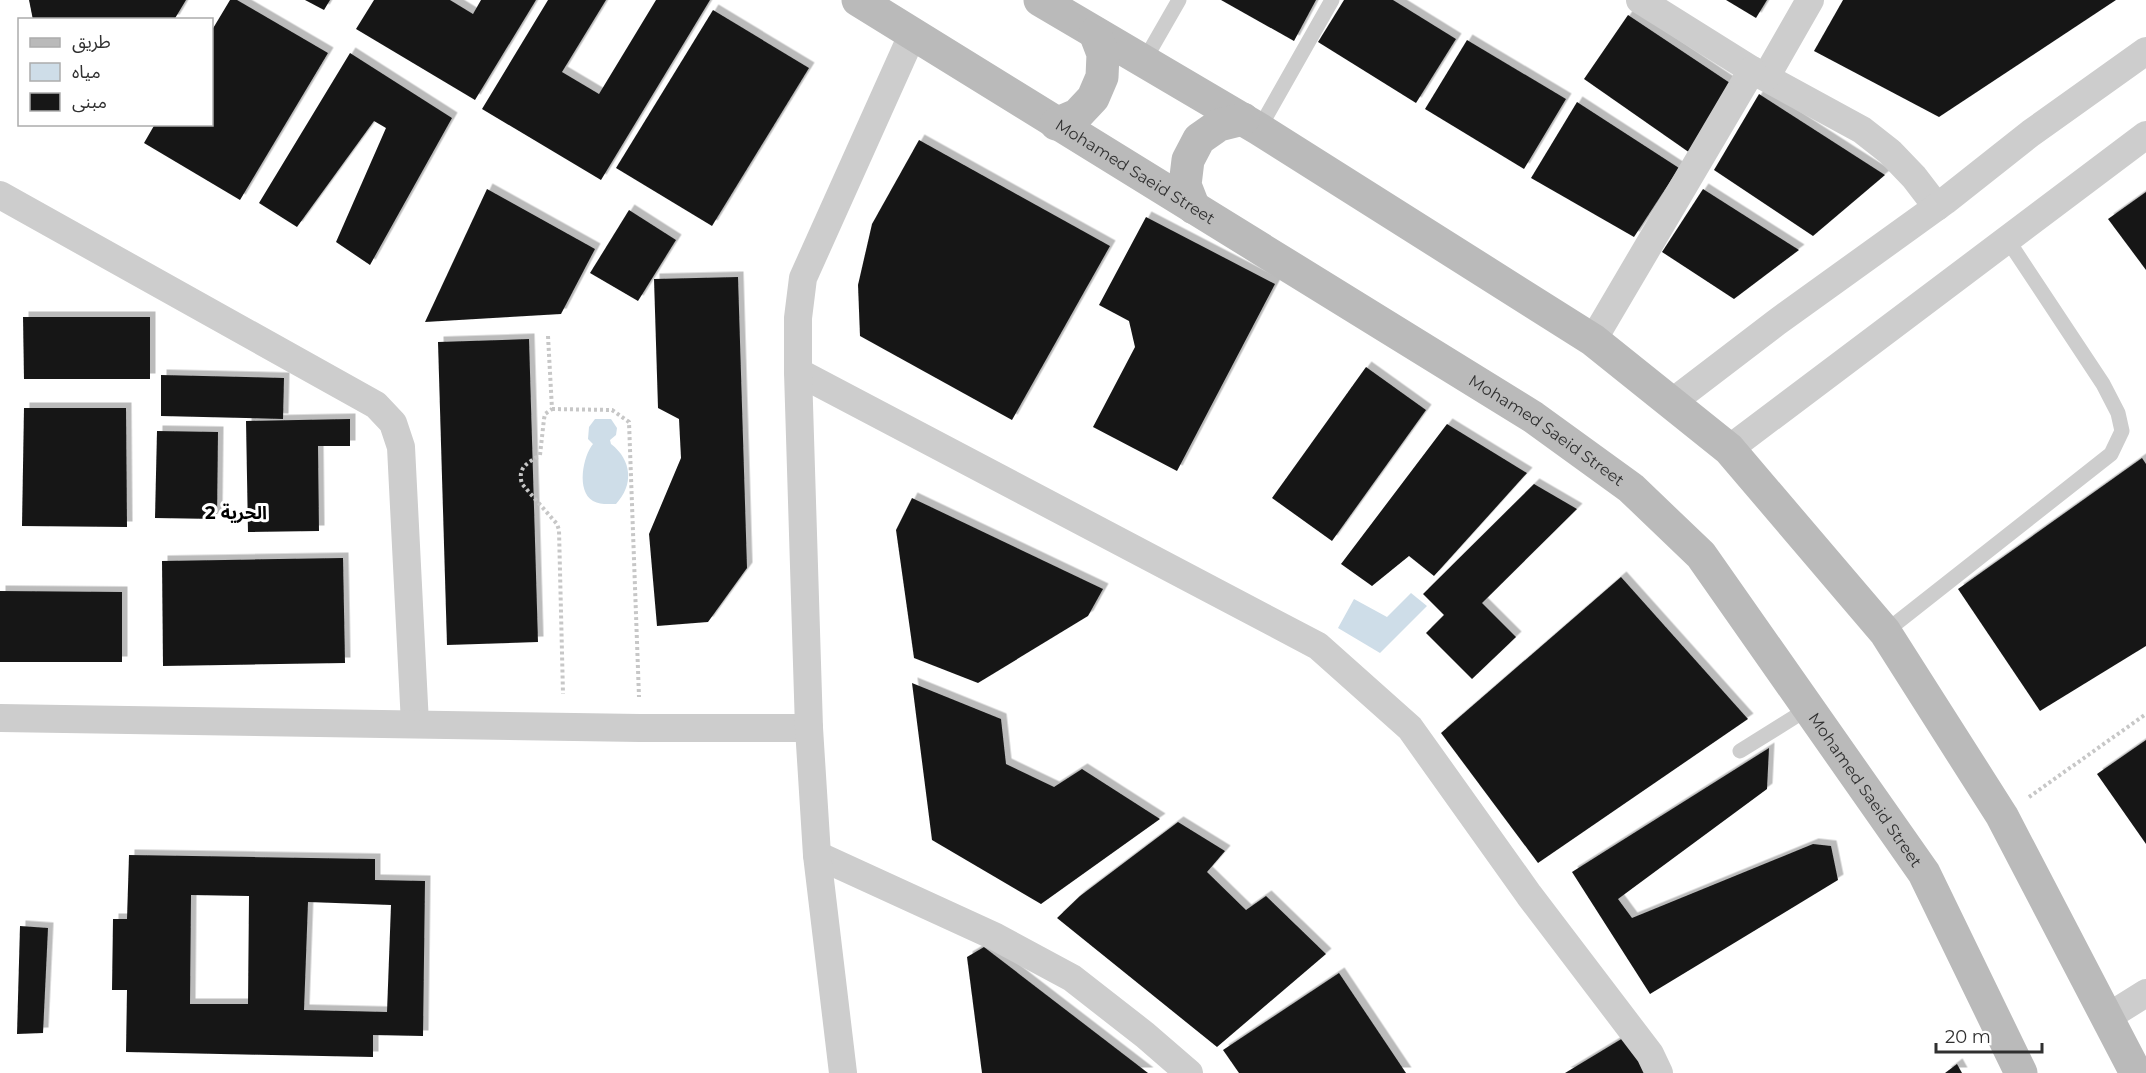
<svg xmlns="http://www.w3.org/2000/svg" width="2146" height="1073" viewBox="0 0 2146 1073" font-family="Montserrat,'Noto Sans Arabic',sans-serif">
<defs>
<filter id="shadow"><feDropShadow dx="5.5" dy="-5.5" stdDeviation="0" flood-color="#0004"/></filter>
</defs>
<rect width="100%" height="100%" fill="#fff"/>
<g fill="#cedde8">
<path d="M 595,419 L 611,419 L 617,428 L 616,435 L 610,440 L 611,444 C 632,460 634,485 616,504 C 608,504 600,505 593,501 C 576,491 583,456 593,444 L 588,439 L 589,427 Z"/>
<polygon points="1411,593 1427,606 1380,653 1338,628 1354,599 1387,617"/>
</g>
<g fill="#171717" fill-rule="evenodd" filter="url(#shadow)">
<polygon points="29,0 186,0 174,20 33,20"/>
<polygon points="230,0 237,0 328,53 240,200 144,143 155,124 212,124 212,30"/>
<polygon points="305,0 330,0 324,10"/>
<polygon points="374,0 450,0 473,14 481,0 536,0 475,100 356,29"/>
<polygon points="548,0 606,0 562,72 599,94 656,0 710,0 601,180 482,109"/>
<polygon points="1221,0 1316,0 1294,41"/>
<polygon points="1344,0 1393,0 1456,39 1416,103 1318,42"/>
<polygon points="1726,0 1767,0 1756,18"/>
<polygon points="1843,0 2116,0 1939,117 1814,51"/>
<polygon points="713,10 809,68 712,226 616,168"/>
<polygon points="1628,15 1733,85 1690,153 1584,79"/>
<polygon points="1467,40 1566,99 1524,169 1425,109"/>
<polygon points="350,53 452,118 370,265 336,242 386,128 374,121 297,227 259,203"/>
<polygon points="1759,94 1885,175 1813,236 1714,170"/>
<polygon points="1577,102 1679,168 1634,237 1531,178"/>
<polygon points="919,140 1110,246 1012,420 860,336 858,285 872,224"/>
<polygon points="487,189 595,249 561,314 425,322"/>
<polygon points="1703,189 1799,250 1734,299 1662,252"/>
<polygon points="2146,192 2146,270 2108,219"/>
<polygon points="629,210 676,240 638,301 590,273"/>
<polygon points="1146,217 1275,284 1177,471 1093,427 1135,347 1129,321 1099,305"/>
<polygon points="738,277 747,568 708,622 657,626 649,534 681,458 679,419 658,408 654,279"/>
<polygon points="23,317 150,317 150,379 24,379"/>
<polygon points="529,339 538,642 447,645 438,342"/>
<polygon points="1366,367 1426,410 1332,541 1272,498"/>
<polygon points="161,375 284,378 283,419 161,416"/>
<polygon points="24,408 126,408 127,527 22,526"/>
<polygon points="350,419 350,446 318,446 319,531 248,532 246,421"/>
<polygon points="1447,424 1527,473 1434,576 1409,556 1372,586 1341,564"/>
<polygon points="157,431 218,432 217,519 155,518"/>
<polygon points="2142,458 2146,464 2146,646 2040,711 1958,589"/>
<polygon points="1534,484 1577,509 1482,603 1516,637 1472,679 1426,633 1444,615 1423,594"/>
<polygon points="912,498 1103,589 1088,616 978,683 914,658 896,530"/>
<polygon points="343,558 345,663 163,666 162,561"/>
<polygon points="1621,577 1748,719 1538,863 1441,733"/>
<polygon points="0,591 122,592 122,662 0,662"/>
<polygon points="912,683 1001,719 1006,764 1054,787 1082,769 1160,819 1041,904 932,840"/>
<polygon points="2146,740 2146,844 2097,774"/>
<polygon points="1769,748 1767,789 1618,899 1632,918 1813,844 1831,846 1838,880 1650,994 1572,872"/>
<polygon points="1178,822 1225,851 1207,872 1246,910 1266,896 1326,954 1217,1047 1057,918 1080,896"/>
<path d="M 129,855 L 375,859 L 375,880 L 425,881 L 423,1036 L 373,1035 L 373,1057 L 126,1052 L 127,990 L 112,990 L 113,919 L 127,919 ZM 191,895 L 249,896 L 248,1004 L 190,1004 ZM 308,902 L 391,905 L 387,1012 L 304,1010 Z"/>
<polygon points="20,926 48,928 43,1033 17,1034"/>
<polygon points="984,947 1148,1073 982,1073 967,957"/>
<polygon points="1339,973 1406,1073 1239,1073 1223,1050"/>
<polygon points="1628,1035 1646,1073 1565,1073"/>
<polygon points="1957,1064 1962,1073 1945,1073"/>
</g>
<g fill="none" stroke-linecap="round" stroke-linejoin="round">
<g stroke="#c7c7c7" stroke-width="4" stroke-dasharray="3 3" stroke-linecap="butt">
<path d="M 548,336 L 552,409 L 545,414 L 544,419 L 540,455 C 528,463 517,467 522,484 L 557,524 L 559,530 L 563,694"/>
<polyline points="552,409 612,410 629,422 639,697"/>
<polyline points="2029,797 2146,714"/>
</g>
<g stroke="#cdcdcd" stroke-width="15">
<polyline points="1144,61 1179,0"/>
<polyline points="1259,129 1332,0"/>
<polyline points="1885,632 2111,454 2122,431 2118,413 2103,384 2007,239"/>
<polyline points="1740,751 1809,708"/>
</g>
<g stroke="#cdcdcd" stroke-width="28">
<polyline points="1640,0 1752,70 1862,130 1890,152 1914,177 1937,207"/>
<polyline points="1766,77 1810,0"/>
<polyline points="0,195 376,405 393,423 401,447 415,724"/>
<polyline points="1593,340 1752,70"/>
<polyline points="798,372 1318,646 1410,728 1529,895 1650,1054 1659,1073"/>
<polyline points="1671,403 1777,322 1945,201 2031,133 2146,51"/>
<polyline points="1729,449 2146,135"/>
<polyline points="0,718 640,728 809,728"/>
<polyline points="817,855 996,937 1072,978 1145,1035 1189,1073"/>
<polyline points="2106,1018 2146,993"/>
<polyline points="843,1073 817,855 809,728 798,372 798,318 803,278 913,33"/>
</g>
<g stroke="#bababa" stroke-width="33">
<path id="s1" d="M 858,0 L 1533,417 L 1631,488 L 1701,555 L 1924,873 L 2021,1073"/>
<polyline points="1040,0 1259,129 1593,340 1729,449 1885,632 2002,816 2136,1073"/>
<polyline points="1056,124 1077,115 1093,98 1102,77 1103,54 1095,33"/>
<polyline points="1194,208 1185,185 1188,160 1199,139 1219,125 1243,119"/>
</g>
</g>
<g text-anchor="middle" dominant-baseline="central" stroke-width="6" stroke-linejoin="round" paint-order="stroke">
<g font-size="16" fill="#303030" stroke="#fff">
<text stroke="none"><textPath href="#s1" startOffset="326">Mohamed Saeid Street</textPath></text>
<text stroke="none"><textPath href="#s1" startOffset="812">Mohamed Saeid Street</textPath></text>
<text stroke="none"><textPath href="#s1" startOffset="1298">Mohamed Saeid Street</textPath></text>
</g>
<g font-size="18" font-weight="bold" fill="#000" stroke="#fff">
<text x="236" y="513">الحرية 2</text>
</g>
</g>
<rect x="18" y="18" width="195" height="108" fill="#ffffff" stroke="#acacac" stroke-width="1.5"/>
<rect x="30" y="38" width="30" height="9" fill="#bababa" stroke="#acacac" stroke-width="1.5"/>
<text x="72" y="48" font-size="18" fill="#303030">طريق</text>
<rect x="30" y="63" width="30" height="18" fill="#cedde8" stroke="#acacac" stroke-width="1.5"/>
<text x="72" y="78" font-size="18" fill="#303030">مياه</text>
<rect x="30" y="93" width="30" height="18" fill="#171717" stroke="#acacac" stroke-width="1.5"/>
<text x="72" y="108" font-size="18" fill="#303030">مبنى</text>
<path d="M1936 1043v9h106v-9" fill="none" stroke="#303030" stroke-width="3"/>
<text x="1945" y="1043" font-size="18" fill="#303030" stroke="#ffffff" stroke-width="4.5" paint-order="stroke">20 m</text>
</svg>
